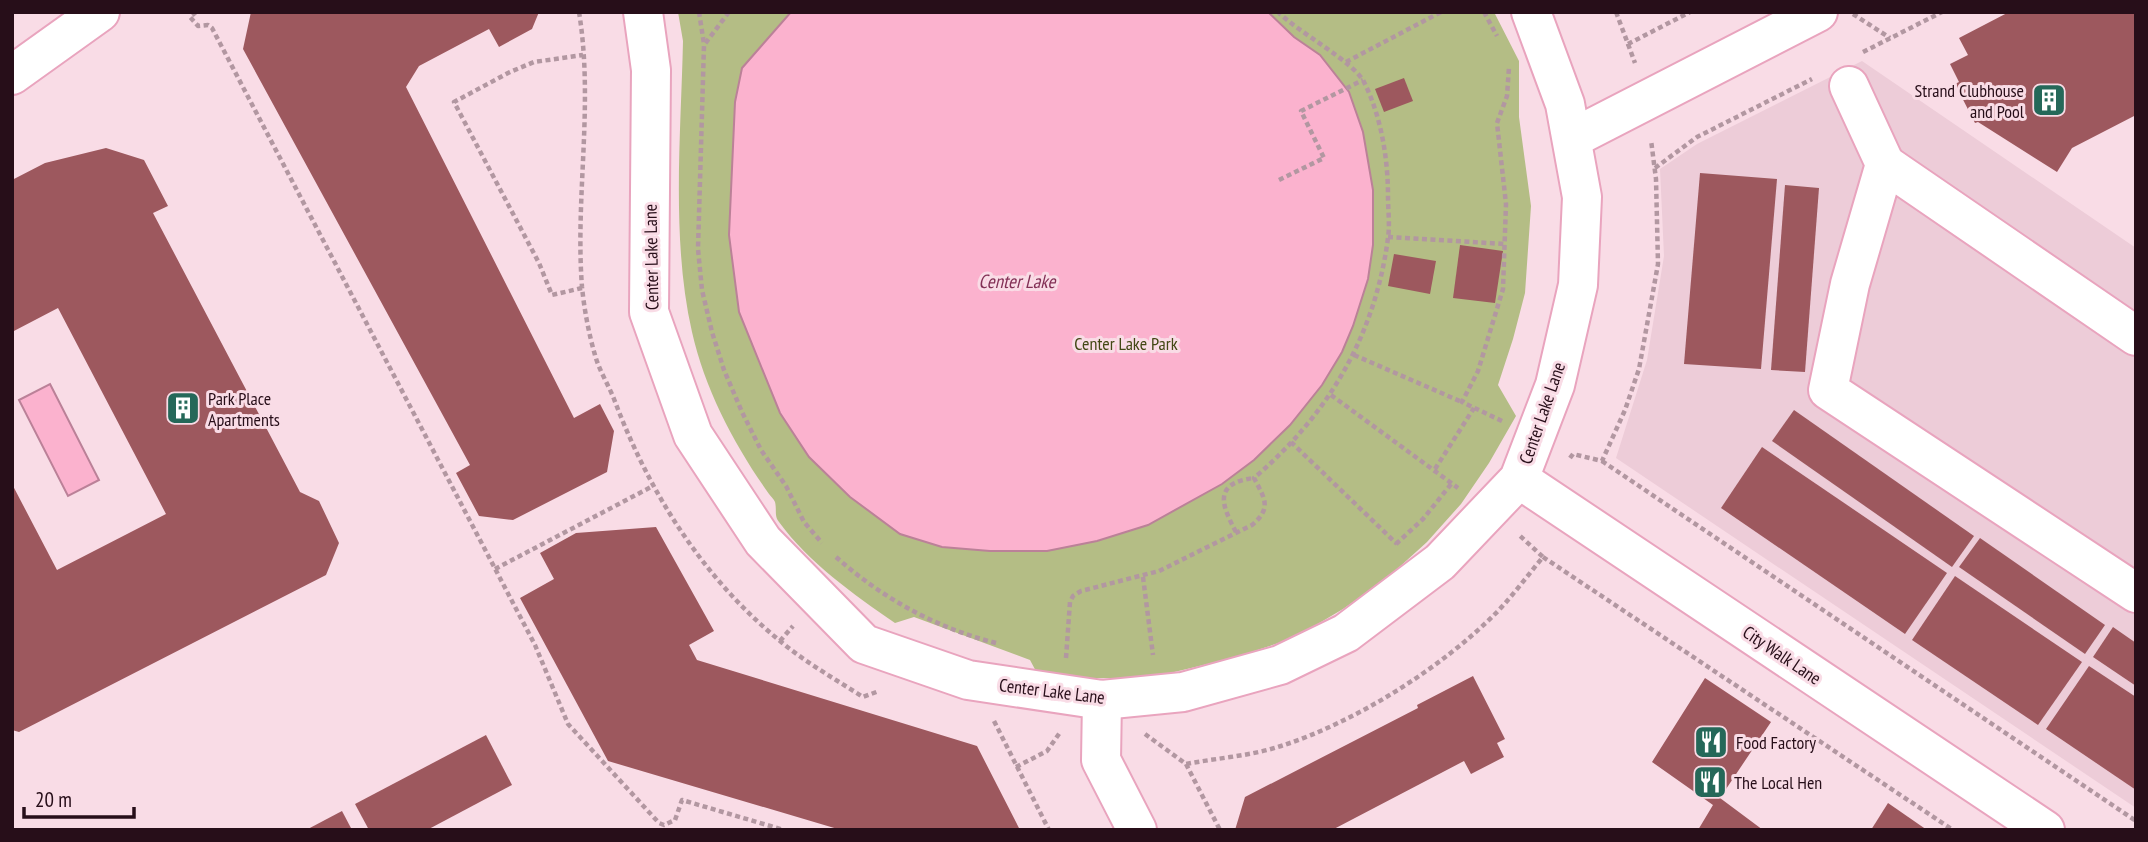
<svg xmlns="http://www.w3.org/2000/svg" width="2148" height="842" viewBox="0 0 2148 842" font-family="'PT Sans Narrow',sans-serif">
<rect width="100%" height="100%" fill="#f9dce6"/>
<polygon fill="#edccd8" points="1862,61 2136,248 2136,808 1616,458 1647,360 1664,256 1660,169 1697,144"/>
<path fill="#b4bd85" d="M 678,12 L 1494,12 L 1519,61 L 1519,117 L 1531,206 L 1525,293 L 1513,339 L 1498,385 L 1516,416 L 1489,463 L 1461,504 L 1427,542 L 1385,580 L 1343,609 L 1294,638 L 1233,658 L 1170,673 L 1119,678 L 1070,678 L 1038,675 L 1030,660 L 914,617 L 895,623 C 853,594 809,563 779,522 C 774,516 777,510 775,502 C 774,499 771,497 769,494 C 735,446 705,390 692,332 C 671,240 681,134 683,41 Z"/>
<g fill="#fbb2ce" stroke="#bb8198" stroke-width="2">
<polygon points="791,12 1268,12 1294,37 1320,55 1349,92 1363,132 1373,190 1373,245 1368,279 1353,326 1342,352 1322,385 1290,425 1254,460 1222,484 1148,525 1097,541 1047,551 990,551 942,547 900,534 850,497 809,457 780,413 739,312 729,235 735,102 742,68"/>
<polygon points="50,384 99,480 68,496 19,400"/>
</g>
<g fill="#9d585e">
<polygon points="251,12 539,12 532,29 499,47 489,29 419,66 406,87 574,418 600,404 614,431 607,472 513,520 479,516 456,473 470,465 243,49"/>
<polygon points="2009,12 2136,12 2136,115 2072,148 2057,172 1978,122 1975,123 1955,84 1959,82 1950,64 1968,55 1959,38"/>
<polygon points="1404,78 1413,101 1384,112 1375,89"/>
<polygon points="106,148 144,160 168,206 153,213 300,492 319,501 339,543 326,575 19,732 12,730 12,484 57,570 166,514 58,308 12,332 12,180 45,163"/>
<polygon points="1700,173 1777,179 1761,369 1684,364"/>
<polygon points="1785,185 1819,188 1805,372 1771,370"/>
<polygon points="1460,245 1503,251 1495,303 1453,298"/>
<polygon points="1394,254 1436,261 1430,294 1388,286"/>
<polygon points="1794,410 1974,536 1952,567 1772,441"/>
<polygon points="1762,447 1947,573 1905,634 1721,508"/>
<polygon points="656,527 714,631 689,645 697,660 977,746 1020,830 841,830 608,761 520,598 554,579 540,553 576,533"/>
<polygon points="1980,538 2105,625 2085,654 1959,567"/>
<polygon points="1955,576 2082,662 2038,725 1912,640"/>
<polygon points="2113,627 2136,643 2136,686 2093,657"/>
<polygon points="2089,666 2136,697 2136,790 2046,729"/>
<polygon points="1473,676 1505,739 1497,743 1504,757 1471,774 1464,761 1332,830 1235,830 1245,797 1418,708 1417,705"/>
<polygon points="1705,678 1771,722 1720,798 1763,830 1698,830 1713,805 1652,762"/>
<polygon points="486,735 512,785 427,830 369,830 355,804"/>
<polygon points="1888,803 1927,830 1871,830"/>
<polygon points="342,811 352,830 306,830"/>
</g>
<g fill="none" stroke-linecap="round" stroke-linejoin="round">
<g stroke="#e9a4be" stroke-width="42">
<g id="minor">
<polyline points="643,12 651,70 649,312 693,435 763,541 864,644 968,680 1102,700 1183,692 1280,665 1346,633 1440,562 1519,479 1555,385 1578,285 1582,197 1565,104 1531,12"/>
<polyline points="12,75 100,12"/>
<polyline points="1849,86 1885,164 1850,284 1828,390 2136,593"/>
<polyline points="1573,138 1818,12"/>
<polyline points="1885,164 2136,336"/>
<polyline points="1519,479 2045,830"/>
<polyline points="1102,700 1101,760 1137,830"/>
</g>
</g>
<g stroke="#b297a1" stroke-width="4.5" stroke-dasharray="5 3.5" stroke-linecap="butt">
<polyline points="196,12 190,17 198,26 208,25 212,28 535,645 568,724 659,823 664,825 675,820 682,800 784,830"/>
<path d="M 579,12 C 594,104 575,196 582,287 C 584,308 589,335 595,355 C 599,370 608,384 614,399 C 649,492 702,577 780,641 C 805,662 835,679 863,697 L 879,691"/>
<polyline points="699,12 704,44"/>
<polyline points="729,12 704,45 698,249 702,290 712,332 724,370 742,412 761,450 786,486 804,522 822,543"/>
<polyline points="1484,12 1497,36"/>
<polyline points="1616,12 1628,44 1690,12"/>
<polyline points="1853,14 1890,38"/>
<polyline points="1628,44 1635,63"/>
<polyline points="1863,52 1942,12"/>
<polyline points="1346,62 1441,12"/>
<polyline points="1655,168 1697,137 1812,79"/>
<polyline points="1279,180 1324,158 1301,111 1363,80"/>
<polyline points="1388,237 1505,244"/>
<polyline points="582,288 552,295 539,263 454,102 510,72 534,62 583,55"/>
<polyline points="1354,355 1462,402"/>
<polyline points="1331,395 1458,488"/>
<polyline points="1502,421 1462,402 1478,371 1503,289 1506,204 1497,123 1507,96 1509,67"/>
<polyline points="1291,442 1397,544"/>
<polyline points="1570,458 1573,454 1602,461 1625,410 1639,369 1658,264 1656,179 1651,140"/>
<polyline points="1602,461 2136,821"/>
<polyline points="1435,469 1474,408"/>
<path d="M 1236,532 C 1222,506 1212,483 1254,478"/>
<polyline points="1396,544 1423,519 1452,483"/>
<path d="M 836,557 C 882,598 936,628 996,643"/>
<polyline points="1543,557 1953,830"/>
<polyline points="495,569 653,486"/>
<polyline points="1143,577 1153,655"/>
<polyline points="780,641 793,626"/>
<path d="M 1066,658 L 1070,602 L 1073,596 L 1081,591 L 1159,571 L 1252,525 C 1272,508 1265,499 1254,478 C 1328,415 1375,336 1388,238 C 1390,225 1388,210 1388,196 C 1388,158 1381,116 1364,82 C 1354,62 1298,32 1278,12"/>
<polyline points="994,721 1049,830"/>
<path d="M 1145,734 L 1186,764 C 1217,758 1251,756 1281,746 C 1356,722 1443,667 1498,611 C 1514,594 1528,575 1543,557 L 1518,534"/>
<polyline points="1186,764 1220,830"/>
<polyline points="1016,767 1047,751 1061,731"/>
</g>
<use href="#minor" stroke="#fff" stroke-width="38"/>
</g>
<defs>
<g id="building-square" transform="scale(1.75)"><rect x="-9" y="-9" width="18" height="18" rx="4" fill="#256859" stroke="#f9dce6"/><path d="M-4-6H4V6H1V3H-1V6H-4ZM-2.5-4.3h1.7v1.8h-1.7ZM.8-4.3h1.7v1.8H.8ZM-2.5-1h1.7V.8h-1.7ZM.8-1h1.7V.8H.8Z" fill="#fff"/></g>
<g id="restaurant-square" transform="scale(1.75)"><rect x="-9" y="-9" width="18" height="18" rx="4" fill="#256859" stroke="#f9dce6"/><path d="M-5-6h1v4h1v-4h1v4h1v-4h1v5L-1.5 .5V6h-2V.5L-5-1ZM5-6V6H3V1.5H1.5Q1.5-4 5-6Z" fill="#fff"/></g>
</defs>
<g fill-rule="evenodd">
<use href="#building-square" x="2049" y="100"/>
<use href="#building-square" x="183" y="408"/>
<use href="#restaurant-square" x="1711" y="742"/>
<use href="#restaurant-square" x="1710" y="782"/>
</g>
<g text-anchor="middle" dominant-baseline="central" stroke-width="6" stroke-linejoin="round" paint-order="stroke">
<g font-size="18" fill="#270e19" stroke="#f9dce6" text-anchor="start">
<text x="2024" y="90" text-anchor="end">Strand Clubhouse<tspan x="2024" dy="21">and Pool</tspan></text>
<text x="208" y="398">Park Place<tspan x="208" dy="21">Apartments</tspan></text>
<text x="1736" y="742">Food Factory</text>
<text x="1734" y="782">The Local Hen</text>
</g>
<g font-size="18" fill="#270e19" stroke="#f9dce6">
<text transform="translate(651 257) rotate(-91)">Center Lake Lane</text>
<text transform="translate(1542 413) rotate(-71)">Center Lake Lane</text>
<text transform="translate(1782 655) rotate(34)">City Walk Lane</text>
<text transform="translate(1052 691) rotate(7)">Center Lake Lane</text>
</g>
<g font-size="18" fill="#424714" stroke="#f9dce6">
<text x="1126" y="343">Center Lake Park</text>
</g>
<g font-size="19" font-style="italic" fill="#833056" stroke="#f9dce6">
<text x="1017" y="281">Center Lake</text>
</g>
</g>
<rect width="2148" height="842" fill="none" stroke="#270e19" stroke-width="28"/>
<path d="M24 807v10h110v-10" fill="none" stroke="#270e19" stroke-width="3.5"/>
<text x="35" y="807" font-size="21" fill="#270e19" stroke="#f9dce6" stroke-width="5" paint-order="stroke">20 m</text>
</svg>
